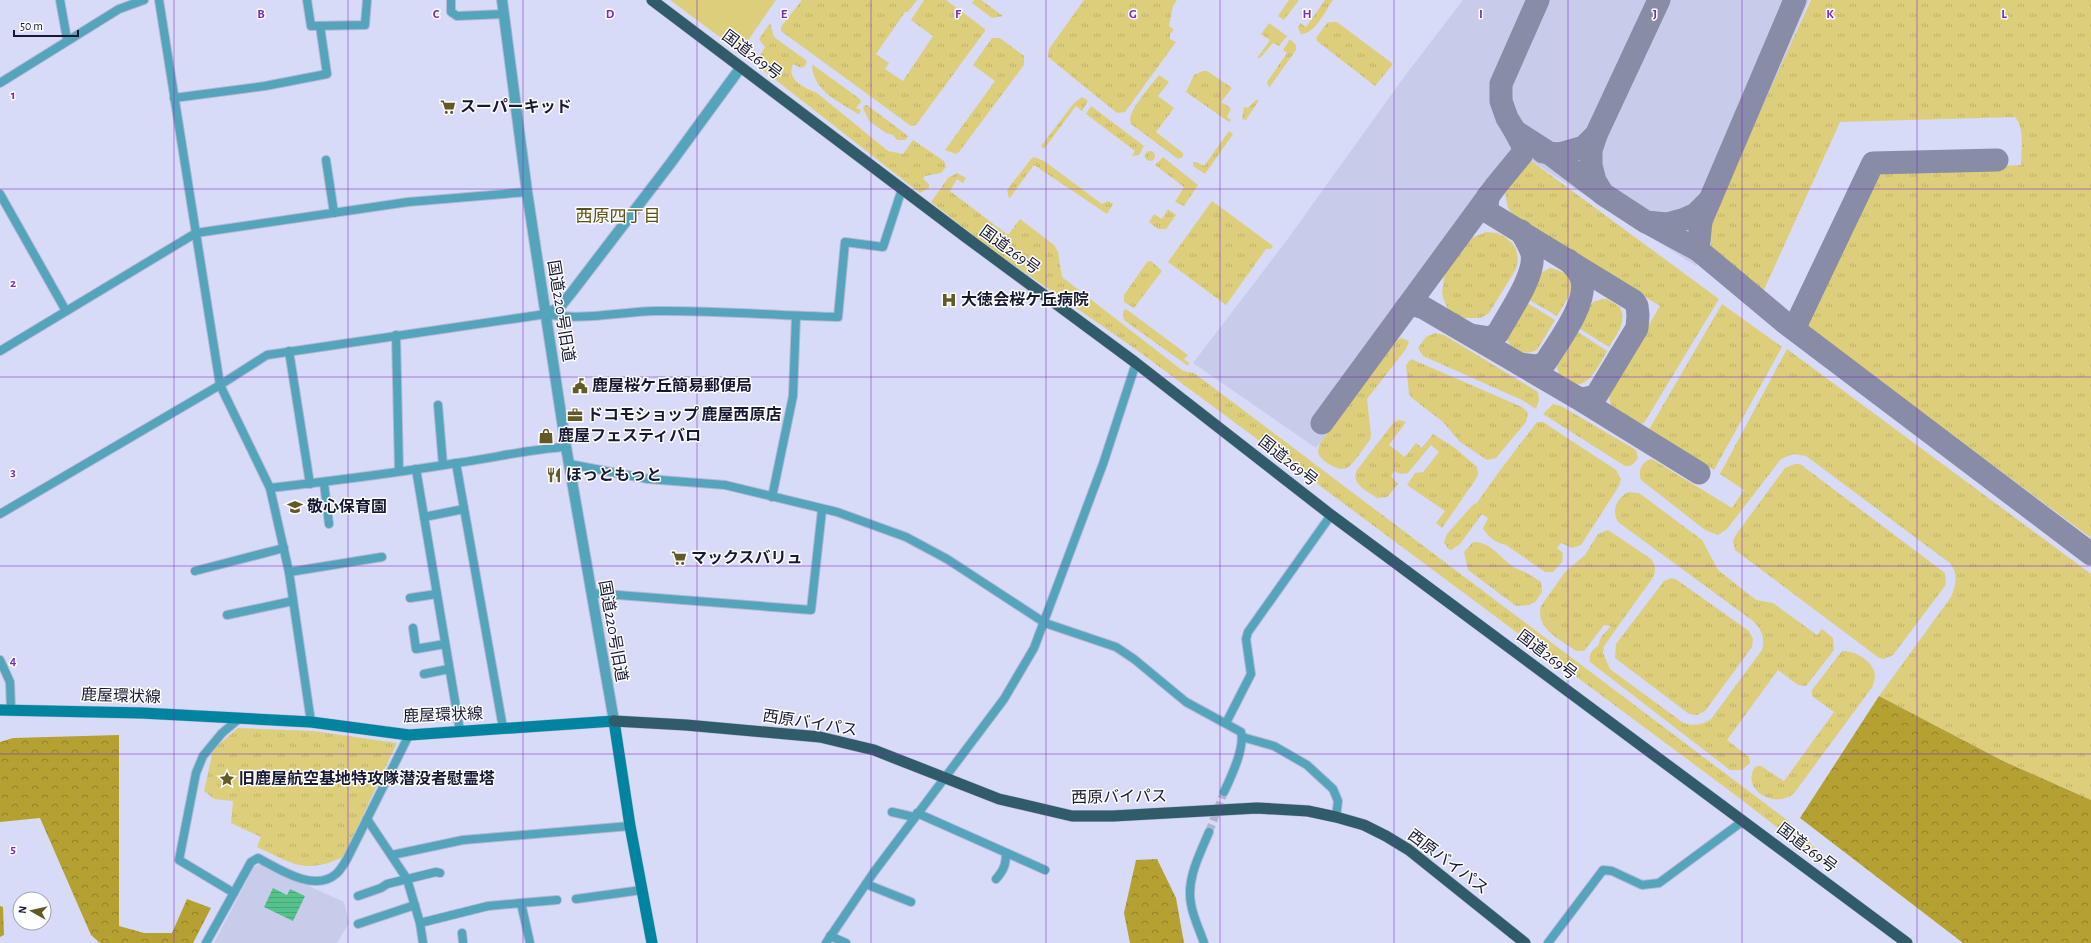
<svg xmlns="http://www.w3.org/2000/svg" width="2091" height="943" viewBox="0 0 2091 943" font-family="'Alegreya Sans','Noto Sans JP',sans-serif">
<defs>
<pattern id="grass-tufts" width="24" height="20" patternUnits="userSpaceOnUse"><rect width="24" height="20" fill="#ddce7c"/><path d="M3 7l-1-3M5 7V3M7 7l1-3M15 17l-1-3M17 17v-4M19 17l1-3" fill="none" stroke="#bdb06c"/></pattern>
<pattern id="forest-crowns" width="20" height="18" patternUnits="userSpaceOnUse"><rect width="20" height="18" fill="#b4a131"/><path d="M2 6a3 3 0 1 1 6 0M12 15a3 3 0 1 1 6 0" fill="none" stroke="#91822a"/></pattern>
<pattern id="water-rules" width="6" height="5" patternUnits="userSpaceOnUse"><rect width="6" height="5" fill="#55c28c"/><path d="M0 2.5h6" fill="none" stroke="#49a679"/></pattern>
</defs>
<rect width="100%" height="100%" fill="#d7dbf7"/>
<g fill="#c7ccea">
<polygon points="1463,0 1809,0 1696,266 1530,160 1316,448 1193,363 1287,240 1404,77"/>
<polygon points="260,864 344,902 349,923 337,943 214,943 254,867"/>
</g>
<g fill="url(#grass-tufts)">
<polygon points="802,0 917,0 908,12 905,12 876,54 889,63 885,69 903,81 933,36 911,20 924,0 946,0 985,29 985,31 916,125 911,126 781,31 781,27"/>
<polygon points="974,0 981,0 1003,16 992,18 972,3"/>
<polygon points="1084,0 1177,0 1173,6 1169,26 1174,30 1170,34 1170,39 1176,42 1125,112 1117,113 1048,57 1049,49"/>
<polygon points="1289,0 1299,0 1284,20 1278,16"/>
<path d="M 1325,0 L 1333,0 C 1326,10 1315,34 1301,34 L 1298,28 L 1300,23 L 1306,27 Z"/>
<path d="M 1811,0 L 2091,0 L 2091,538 L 1804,325 L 1873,171 L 2021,165 C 2021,151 2025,128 2015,117 L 1840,122 L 1763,292 L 1761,293 C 1731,270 1701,260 1712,217 Z"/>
<polygon points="1332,22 1337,22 1393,64 1375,86 1317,41 1316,38 1327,23"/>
<path d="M 770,23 L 774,37 L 807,61 L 805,66 L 801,68 L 793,64 C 786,80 804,88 817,93 L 888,151 L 903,154 L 913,140 L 944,161 L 946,167 L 941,173 L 925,176 L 923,179 L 929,184 L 929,188 L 920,193 L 740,52 L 743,48 L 753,56 L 759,57 L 765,47 L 759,39 Z"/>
<polygon points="1269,23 1287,36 1279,46 1273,43 1260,58 1257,58 1270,40 1261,34"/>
<polygon points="992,38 1000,38 1024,56 1024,65 959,152 956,154 945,150 995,81 973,65"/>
<polygon points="1290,39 1296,45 1296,50 1269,88 1267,82 1287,53 1283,50"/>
<path d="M 812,65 L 813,65 L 860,99 L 861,102 L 856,108 L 861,110 L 860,113 L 858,114 C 838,101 813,91 812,65 Z"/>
<polygon points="1203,71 1207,71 1232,88 1221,102 1231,108 1227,117 1231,120 1229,122 1186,92 1194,75"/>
<path d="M 1159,75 L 1169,82 L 1158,96 L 1174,108 L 1156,132 L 1183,153 L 1183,157 L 1178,159 L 1131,124 C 1125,113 1152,85 1159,75 Z"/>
<polygon points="1082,97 1088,101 1082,111 1076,106 1044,149 1041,146 1074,103"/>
<polygon points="1256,100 1259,100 1246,120 1242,119 1244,107 1248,108"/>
<polygon points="865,105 867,105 908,136 905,140 897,140 893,135 886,133 869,121 863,108"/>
<polygon points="1091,106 1144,146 1139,155 1132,156 1135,151 1086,114"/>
<polygon points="1229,131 1233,134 1205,174 1193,166 1193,162 1196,162 1204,166"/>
<circle cx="1150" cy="156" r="5"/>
<polygon points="1034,157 1044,161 1102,204 1108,201 1113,204 1107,214 1034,165 1009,199 1007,190 1031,159"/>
<polygon points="1163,157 1198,185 1184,206 1175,202 1184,187 1155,165"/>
<path d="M 1530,160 L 1719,299 L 1644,423 C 1636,427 1619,416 1613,409 C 1609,404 1609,397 1610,390 L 1660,306 L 1517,220 L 1508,208 L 1505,193 Z"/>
<polygon points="957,173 966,178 963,183 957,179 950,191 1008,235 1020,219 1054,245 1058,252 1062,277 1183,371 1194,373 1787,820 1831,864 1828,867 1738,797 1249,433 1134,348 989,248 931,202 948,178"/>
<polygon points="1212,201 1273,246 1271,249 1266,249 1226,305 1168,262"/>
<polygon points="1168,209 1176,215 1166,229 1158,229 1149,222 1154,214 1162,219"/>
<polygon points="1486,232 1497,233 1505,237 1512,243 1516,249 1518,259 1516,269 1489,313 1481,318 1459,318 1448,309 1444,300 1442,293 1445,271 1469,239"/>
<polygon points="1151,261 1162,271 1134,308 1124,302 1124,295 1147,262"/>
<path d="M 1550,268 C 1585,276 1570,295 1557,316 L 1526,298 L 1541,273 Z"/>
<path d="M 1602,299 L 1607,299 L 1620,307 C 1627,323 1617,334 1609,347 L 1577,327 L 1593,302 Z"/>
<path d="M 1524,301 L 1555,320 L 1537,350 C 1520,357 1508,350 1505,332 Z"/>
<polygon points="1722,304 1782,347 1714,470 1648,431"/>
<polygon points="1126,309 1188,355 1184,359 1189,363 1188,366 1128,323 1124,320 1123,311"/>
<path d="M 1578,332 L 1607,351 C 1599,365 1585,398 1563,379 C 1559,375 1556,369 1557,362 C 1559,353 1569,341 1575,333 Z"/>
<polygon points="1435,333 1444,335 1538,392 1539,400 1536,409 1522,400 1423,356 1418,348 1426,337"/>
<path d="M 1401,338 L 1409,341 L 1406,349 L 1367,399 L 1371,435 L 1370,440 C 1363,448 1356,462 1347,468 C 1339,472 1321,461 1318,453 C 1318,450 1319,446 1320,443 L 1395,341 Z"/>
<path d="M 1787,349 L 2091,574 L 2091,800 L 2003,761 L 1879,696 L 1951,597 C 1956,585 1958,575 1951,564 L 1806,456 L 1793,454 L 1781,459 L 1727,529 L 1718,535 L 1705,530 L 1641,480 C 1638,471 1641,461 1652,459 L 1732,508 L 1744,490 L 1720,474 Z"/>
<polygon points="1411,359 1522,407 1528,413 1526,422 1496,458 1487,460 1460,442 1443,422 1412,398 1409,394 1406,365"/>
<path d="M 1553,404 L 1561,406 L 1636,450 L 1638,458 C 1634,463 1632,467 1625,466 L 1543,414 Z"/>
<path d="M 1399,420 L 1406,422 L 1389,445 L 1405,457 L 1416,443 L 1422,448 L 1433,434 L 1455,448 L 1477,467 L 1478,474 L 1476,479 L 1442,528 L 1436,523 L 1445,511 L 1407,485 L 1415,473 L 1423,472 L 1439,452 L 1431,445 L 1408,473 L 1401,474 L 1394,471 L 1391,476 L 1398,484 L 1387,497 L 1377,498 C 1367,491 1350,484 1357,470 L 1394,422 Z"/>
<path d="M 1537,422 L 1543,422 L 1616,470 L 1621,479 L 1619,486 L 1581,545 L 1572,548 L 1561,543 L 1557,548 L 1563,553 L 1562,562 L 1553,572 L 1545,572 L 1506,545 C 1498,544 1486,536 1483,528 L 1488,518 L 1482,514 L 1460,544 L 1451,550 L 1448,549 L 1444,542 L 1447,534 L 1471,507 L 1475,503 L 1476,504 L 1501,469 Z"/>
<polygon points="1795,464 1800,464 1945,573 1946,582 1945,586 1893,655 1884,659 1879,658 1735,550 1733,541 1735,536 1785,468"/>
<path d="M 1628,492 L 1639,493 L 1702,540 L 1718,570 L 1756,600 L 1773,603 L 1817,635 L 1822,629 L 1833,638 L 1834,650 L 1806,686 L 1798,685 L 1778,670 L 1727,740 L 1749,757 L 1750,763 L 1742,770 L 1730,770 L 1590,662 C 1588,656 1592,649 1598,646 L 1601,637 L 1611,626 L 1604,625 L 1584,651 L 1576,651 C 1560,639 1535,629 1541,606 L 1565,572 L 1585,555 L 1598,534 L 1608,530 L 1651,559 C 1655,565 1656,568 1654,576 L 1604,646 L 1603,653 L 1610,669 L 1682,722 C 1692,727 1702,725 1711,719 L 1762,650 C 1765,637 1762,630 1753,621 L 1618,522 C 1611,511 1617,498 1628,492 Z"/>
<path d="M 1473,542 C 1493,541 1503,564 1520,570 C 1528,573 1534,577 1541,582 L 1542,592 L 1535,602 L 1529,605 L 1516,606 L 1468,570 L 1464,552 Z"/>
<polygon points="1672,578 1677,580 1749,631 1753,639 1752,647 1705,711 1697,715 1689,714 1615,658 1616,644 1664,581"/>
<path d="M 1842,651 C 1855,650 1875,662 1875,676 C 1875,679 1873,683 1873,686 L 1795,792 C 1776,811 1740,790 1755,767 L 1761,766 L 1784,781 L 1834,712 L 1812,696 L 1812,690 Z"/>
<path d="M 238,728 L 313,731 L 397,743 L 343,857 C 304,875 292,863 257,847 L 261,837 L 231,823 L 233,801 L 214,799 L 204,791 L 213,750 Z"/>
</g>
<g fill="url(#forest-crowns)">
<polygon points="1879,696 2003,761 2091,800 2091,943 1963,943 1800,818"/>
<polygon points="119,735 119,926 144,933 172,933 187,899 211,908 193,943 100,943 91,935 40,818 0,822 0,742 13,738"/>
<polygon points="1157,859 1176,898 1184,943 1130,943 1124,913 1136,860"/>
<polygon points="0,906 3,907 4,935 0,937"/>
</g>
<polygon fill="#ddce7c" points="670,0 776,0 740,52"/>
<polygon fill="url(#water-rules)" points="273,888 287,895 290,889 305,896 293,921 264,907"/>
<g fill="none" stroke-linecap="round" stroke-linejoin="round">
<g stroke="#888ca6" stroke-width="23">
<polyline points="1538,0 1501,84 1501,101 1507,118 1515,131 1549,153 1559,154 1584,147 1596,135"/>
<polyline points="1659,0 1596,135 1591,150 1591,165 1595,181 1603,194 1646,222 1667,224 1685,219 1696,214 1710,200"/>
<polyline points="1795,0 1701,221 1698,250 1783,321 2091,554"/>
<polyline points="1543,152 1549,153 1602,193"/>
<polyline points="1648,223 1698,250"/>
<polyline points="1406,308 1412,304 1424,308 1576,397 1583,399 1596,396 1637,328 1638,315 1637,306 1634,301 1488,212 1487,207 1488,196"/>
<polyline points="1794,329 1873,163 1997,160"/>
<path d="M 1471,335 L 1490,338 L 1498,333 C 1508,314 1536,275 1532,254 C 1530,246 1525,239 1521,231"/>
<path d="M 1520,364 L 1537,366 L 1545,363 C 1558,342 1590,301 1581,277 C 1578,270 1573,265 1568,260"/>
<polyline points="1576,397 1699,473"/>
<polyline points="1322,423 1495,187 1522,154 1523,146 1515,131"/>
</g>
<polyline stroke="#b1b4d0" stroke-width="8" stroke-dasharray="8 4" stroke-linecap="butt" points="1209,832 1224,792"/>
<g stroke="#b4b8d4" stroke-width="10">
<g id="minor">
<polyline points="60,0 67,39"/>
<polyline points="159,0 220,385 270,488 289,572 311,722"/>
<polyline points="307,0 311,26 365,25 367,0"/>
<polyline points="451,0 451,12 457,16 504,14"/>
<polyline points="0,83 119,9 144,0"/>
<polyline points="174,98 265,86 327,74 320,26"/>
<polyline points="326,160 334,213"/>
<polyline points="0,194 66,311"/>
<polyline points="396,335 399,471"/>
<polyline points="0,351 196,233 408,202 527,192"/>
<polyline points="289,351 310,484"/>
<polyline points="438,405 443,465"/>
<polyline points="456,463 503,728"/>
<path d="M 569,464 L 648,479 L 725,485 L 837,512 L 906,537 L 947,559 L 1045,623 L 1116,647 L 1134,659 L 1186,702 L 1241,732 C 1245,748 1231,777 1224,792"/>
<polyline points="416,469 460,731"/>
<polyline points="324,483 329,524"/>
<path d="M 270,488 C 332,481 395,473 457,463 C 494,458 529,449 566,447"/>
<polyline points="772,497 793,396 796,316"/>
<path d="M 0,514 L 220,385 L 267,355 L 546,314 C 582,321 619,312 655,311 C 716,310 777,316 838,317 L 845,242 L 883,247 L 902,189"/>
<polyline points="424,517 464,509"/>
<polyline points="195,571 284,548"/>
<polyline points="289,572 382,557"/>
<polyline points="592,593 811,610 822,510"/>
<polyline points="410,598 437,594"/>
<polyline points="227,615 293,601"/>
<polyline points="413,628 416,649 445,644"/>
<polyline points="0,660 10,682 11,709"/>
<polyline points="424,674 449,669"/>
<polyline points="1226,723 1251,674 1246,639 1248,632 1331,515"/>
<polyline points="1242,737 1274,746 1307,765 1333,789 1338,801 1336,817"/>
<polyline points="892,812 914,817"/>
<polyline points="917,813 1045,870"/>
<polyline points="367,819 407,879 420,923 423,943"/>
<polyline points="392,855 463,840 630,826"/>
<path d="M 996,879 C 1004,870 1006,864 1006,853"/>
<polyline points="866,884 911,902"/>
<polyline points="234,893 179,860 196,773 203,756 222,733 240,718"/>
<polyline points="358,896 381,888 387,884 436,872 440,873"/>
<polyline points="576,899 642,890"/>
<polyline points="521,903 557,900"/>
<polyline points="420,923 488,906 521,903 530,943"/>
<polyline points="358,924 415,905"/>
<polyline points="462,933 463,942"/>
<polyline points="830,936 846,943"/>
<path d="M 206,943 L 251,862 L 258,858 C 279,869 314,893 336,874 C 340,871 344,864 347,859 L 409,735"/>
<polyline points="826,943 874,872 1004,699 1034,648 1103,464 1136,363"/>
<path d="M 1204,943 C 1200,931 1193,917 1191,904 C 1186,879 1200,854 1209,832"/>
<polyline points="1548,943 1603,870 1612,871 1642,885 1659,883 1743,821"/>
</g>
</g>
<g stroke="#b4b8d4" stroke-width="12">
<g id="tertiary">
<polyline points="502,0 527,192 566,447 614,721"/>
<polyline points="546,314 560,307 572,292 670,164 741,67"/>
</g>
</g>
<g stroke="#b4b8d4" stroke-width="12">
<polyline id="secondary" points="0,710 142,713 311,722 409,735 614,721 630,826 652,943"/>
</g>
<g stroke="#b4b8d4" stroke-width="12">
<g id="trunk">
<polyline points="652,0 967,238 1136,363 1331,515 1907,943"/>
<polyline points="614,721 686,725 820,737 874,750 999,799 1072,816 1113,816 1257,808 1308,811 1336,817 1364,825 1386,836 1409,850 1525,943"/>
</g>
</g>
<use href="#minor" stroke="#54a4bb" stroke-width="8"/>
<use href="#tertiary" stroke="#54a4bb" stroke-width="10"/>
<use href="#secondary" stroke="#00849f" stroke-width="11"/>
<use href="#trunk" stroke="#305b68" stroke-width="11"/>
</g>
<path fill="none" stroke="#7b2cbf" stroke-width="1" stroke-opacity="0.55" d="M 174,0 L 174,943M 348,0 L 348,943M 523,0 L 523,943M 697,0 L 697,943M 871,0 L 871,943M 1046,0 L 1046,943M 1220,0 L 1220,943M 1394,0 L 1394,943M 1568,0 L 1568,943M 1742,0 L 1742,943M 1917,0 L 1917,943M 0,189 L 2091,189M 0,377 L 2091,377M 0,566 L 2091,566M 0,754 L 2091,754"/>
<defs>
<g id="supermarket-bare" transform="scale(1.2)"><path d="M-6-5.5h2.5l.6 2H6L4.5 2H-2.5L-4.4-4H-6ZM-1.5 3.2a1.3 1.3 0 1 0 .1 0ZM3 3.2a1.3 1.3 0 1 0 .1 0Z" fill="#625925" stroke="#fefefe" stroke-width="2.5" paint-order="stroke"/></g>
<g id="hospital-bare" transform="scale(1.2)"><path d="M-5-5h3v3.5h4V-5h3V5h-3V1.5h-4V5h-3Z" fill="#625925" stroke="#fefefe" stroke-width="2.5" paint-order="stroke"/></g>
<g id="civic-bare" transform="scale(1.2)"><path d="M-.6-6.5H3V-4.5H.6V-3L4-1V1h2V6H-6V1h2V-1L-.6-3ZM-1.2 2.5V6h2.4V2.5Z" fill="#625925" stroke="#fefefe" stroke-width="2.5" paint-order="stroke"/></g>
<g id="office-bare" transform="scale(1.2)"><path d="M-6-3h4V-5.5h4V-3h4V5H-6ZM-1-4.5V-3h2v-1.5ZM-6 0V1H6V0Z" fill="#625925" stroke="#fefefe" stroke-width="2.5" paint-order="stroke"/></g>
<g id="shop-bare" transform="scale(1.2)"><path d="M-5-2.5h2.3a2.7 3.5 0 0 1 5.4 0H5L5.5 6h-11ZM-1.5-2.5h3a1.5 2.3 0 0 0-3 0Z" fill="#625925" stroke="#fefefe" stroke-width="2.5" paint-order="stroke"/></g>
<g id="restaurant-bare" transform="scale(1.2)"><path d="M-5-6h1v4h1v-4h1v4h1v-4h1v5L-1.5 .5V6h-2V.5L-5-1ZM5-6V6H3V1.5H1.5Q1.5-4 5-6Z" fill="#625925" stroke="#fefefe" stroke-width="2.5" paint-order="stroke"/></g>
<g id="school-bare" transform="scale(1.2)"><path d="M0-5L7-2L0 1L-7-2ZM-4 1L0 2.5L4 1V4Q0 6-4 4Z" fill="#625925" stroke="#fefefe" stroke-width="2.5" paint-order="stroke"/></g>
<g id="sight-bare" transform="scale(1.2)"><path d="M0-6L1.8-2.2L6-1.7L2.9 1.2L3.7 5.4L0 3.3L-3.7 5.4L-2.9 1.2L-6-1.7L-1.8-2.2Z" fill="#625925" stroke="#fefefe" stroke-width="2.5" paint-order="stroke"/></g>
</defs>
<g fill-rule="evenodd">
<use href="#supermarket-bare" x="448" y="107"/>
<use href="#hospital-bare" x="949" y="300"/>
<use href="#civic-bare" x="580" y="386"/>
<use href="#office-bare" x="575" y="415"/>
<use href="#shop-bare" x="546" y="436"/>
<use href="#restaurant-bare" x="554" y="475"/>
<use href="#school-bare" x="295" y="507"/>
<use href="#supermarket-bare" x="679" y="558"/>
<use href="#sight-bare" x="227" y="779"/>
</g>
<g text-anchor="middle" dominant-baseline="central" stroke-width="3" stroke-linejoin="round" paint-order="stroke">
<g font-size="16" fill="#171933" stroke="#fefefe">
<text transform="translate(752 55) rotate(37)">国道269号</text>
<text transform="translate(1010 250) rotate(36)">国道269号</text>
<text transform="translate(561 311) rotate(81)">国道220号旧道</text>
<text transform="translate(1288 461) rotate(38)">国道269号</text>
<text transform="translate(613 631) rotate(80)">国道220号旧道</text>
<text transform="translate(1547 655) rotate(37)">国道269号</text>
<text transform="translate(121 696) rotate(2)">鹿屋環状線</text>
<text transform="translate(443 715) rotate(-2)">鹿屋環状線</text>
<text transform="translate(810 723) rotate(9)">西原バイパス</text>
<text transform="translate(1119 797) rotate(-1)">西原バイパス</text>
<text transform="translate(1807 848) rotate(37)">国道269号</text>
<text transform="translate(1448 862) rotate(37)">西原バイパス</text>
</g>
<g font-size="16" font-weight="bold" fill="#171933" stroke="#fefefe" text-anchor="start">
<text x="460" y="107">スーパーキッド</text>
<text x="961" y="300">大徳会桜ケ丘病院</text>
<text x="592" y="386">鹿屋桜ケ丘簡易郵便局</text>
<text x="587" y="415">ドコモショップ 鹿屋西原店</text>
<text x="558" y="436">鹿屋フェスティバロ</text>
<text x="566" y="475">ほっともっと</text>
<text x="307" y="507">敬心保育園</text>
<text x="691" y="558">マックスバリュ</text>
<text x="239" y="779">旧鹿屋航空基地特攻隊潜没者慰霊塔</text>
</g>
<g font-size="17" fill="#5c5114" stroke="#fefefe">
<text x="618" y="216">西原四丁目</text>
</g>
</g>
<g font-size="13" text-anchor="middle" font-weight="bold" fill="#7b2cbf" stroke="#fefefe" stroke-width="3" stroke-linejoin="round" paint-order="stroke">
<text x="261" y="18">B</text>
<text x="436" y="18">C</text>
<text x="610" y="18">D</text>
<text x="784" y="18">E</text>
<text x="958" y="18">F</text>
<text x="1133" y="18">G</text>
<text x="1307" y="18">H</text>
<text x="1481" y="18">I</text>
<text x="1655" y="18">J</text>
<text x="1830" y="18">K</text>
<text x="2004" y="18">L</text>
<text x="13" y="99">1</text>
<text x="13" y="287">2</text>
<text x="13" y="476">3</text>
<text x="13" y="665">4</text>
<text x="13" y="853">5</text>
</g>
<g transform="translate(32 911) rotate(278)"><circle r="19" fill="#fefefe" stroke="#a2a2ad"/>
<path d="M0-3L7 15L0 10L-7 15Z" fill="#625925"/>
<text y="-6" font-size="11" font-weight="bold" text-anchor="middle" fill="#171933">N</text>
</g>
<path d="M14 30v6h64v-6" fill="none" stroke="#171933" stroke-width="2"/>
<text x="20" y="30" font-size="12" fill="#171933" stroke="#fefefe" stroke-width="3" paint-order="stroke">50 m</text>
</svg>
